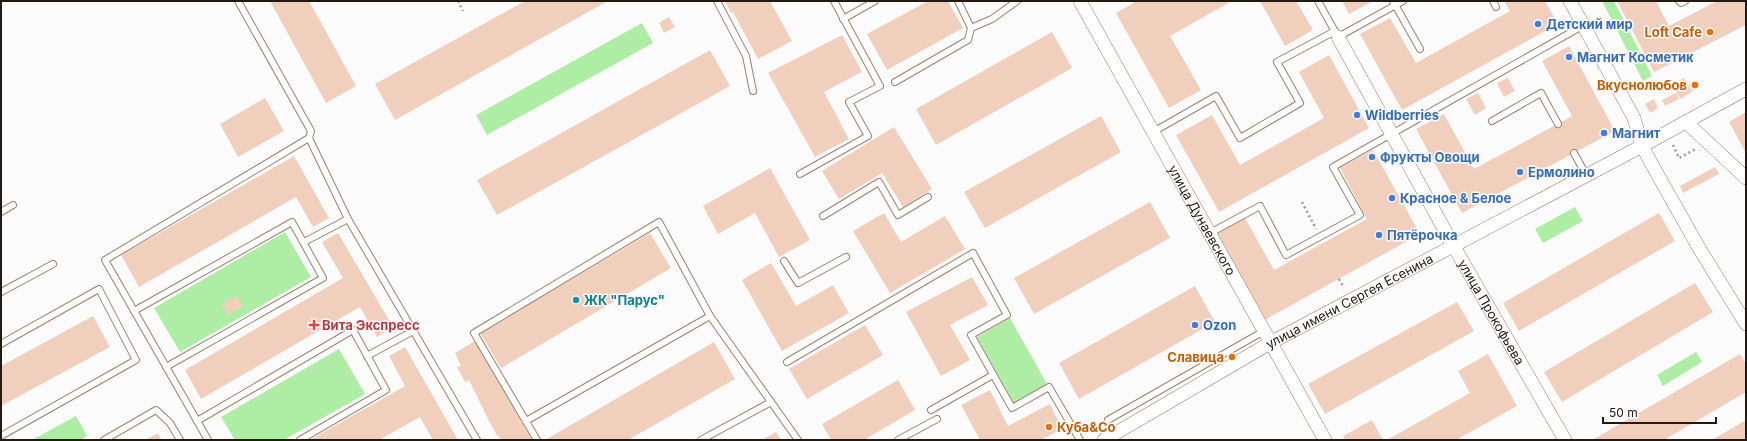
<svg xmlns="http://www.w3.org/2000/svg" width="1747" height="441" viewBox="0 0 1747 441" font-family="Inter,sans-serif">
<rect width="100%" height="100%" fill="#fbfbfb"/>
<g fill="#aeeda4">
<polygon points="1602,1 1614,1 1652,76 1643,81"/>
<polygon points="642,23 653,43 487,135 476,115"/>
<polygon points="1575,207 1583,221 1543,243 1535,229"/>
<polygon points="285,232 311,277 180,352 154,308"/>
<polygon points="1010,318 1047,384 1014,403 977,337"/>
<polygon points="339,349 365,394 284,440 235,440 221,417"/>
<polygon points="1696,352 1702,362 1663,386 1657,375"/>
<polygon points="76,416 87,436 80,440 32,440"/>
</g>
<g fill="#f0cfbd">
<polygon points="270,1 309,1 356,86 326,103"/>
<polygon points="525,1 608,1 395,120 375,84"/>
<polygon points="725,1 770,1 792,41 758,59 733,12 731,13"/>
<polygon points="928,1 948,1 963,28 887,70 867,34"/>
<polygon points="1137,1 1232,1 1170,36 1201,90 1169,108 1116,13"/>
<polygon points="1260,1 1296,1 1313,30 1285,46"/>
<polygon points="1342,1 1373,1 1349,14"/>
<polygon points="1504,1 1545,1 1558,24 1402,110 1360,34 1390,18 1416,63 1510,11"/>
<polygon points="1617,1 1656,1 1669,26 1717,1 1745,1 1746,25 1654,72"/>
<polygon points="669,17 675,27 664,33 659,23"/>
<polygon points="1052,32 1072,68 936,145 916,109"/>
<polygon points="842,35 862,72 824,92 849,139 815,157 768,73"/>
<polygon points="1569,46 1615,131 1462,213 1416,129 1444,114 1474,169 1567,119 1572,116 1542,61"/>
<polygon points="710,50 730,86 497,215 477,180"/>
<polygon points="1329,55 1369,128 1219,212 1176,135 1212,115 1240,165 1324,118 1299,72"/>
<polygon points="1508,78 1515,91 1504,97 1497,83"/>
<polygon points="1684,78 1692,92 1680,99 1672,84"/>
<polygon points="1697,80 1700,86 1692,91 1689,84"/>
<polygon points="1478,93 1486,108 1475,115 1466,99"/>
<polygon points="1676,93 1679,99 1665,106 1662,100"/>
<polygon points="265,98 284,131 238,157 220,124"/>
<polygon points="1654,99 1658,108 1650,113 1645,104"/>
<polygon points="1746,112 1746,153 1729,122"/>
<polygon points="1101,116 1121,152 985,228 964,192"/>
<polygon points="894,127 932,189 903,207 882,173 839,199 822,171"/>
<polygon points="1373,150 1420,234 1263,321 1215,234 1245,218 1274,270 1367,219 1340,168"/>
<polygon points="294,156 329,218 313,227 296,197 139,287 121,255"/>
<polygon points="1715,167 1719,174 1683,193 1680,186"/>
<polygon points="770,168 810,240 779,257 755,213 718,234 703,206"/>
<polygon points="1150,202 1170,238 1034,314 1014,278"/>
<polygon points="884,213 901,242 945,216 965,249 890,293 853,231"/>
<polygon points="1659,213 1675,241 1519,331 1503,303"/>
<polygon points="338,233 393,327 377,337 360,307 201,399 185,370 343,278 322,242"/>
<polygon points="650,233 671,268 501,368 480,333"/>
<polygon points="771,263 796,306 833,285 849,313 782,351 742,280"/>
<polygon points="972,277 988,305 950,325 970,360 941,376 906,312"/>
<polygon points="1695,283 1713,312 1562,402 1544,372"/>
<polygon points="1195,286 1215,322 1079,399 1059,363"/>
<polygon points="236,296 242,306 228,315 222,304"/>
<polygon points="1457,302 1474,331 1325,414 1308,384"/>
<polygon points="93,316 110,347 1,406 1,366"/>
<polygon points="865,325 883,355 807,399 789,369"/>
<polygon points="475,341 532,440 502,440 496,434 488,419 469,380 465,382 457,367 461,366 455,353"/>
<polygon points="714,342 735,379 628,440 545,440"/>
<polygon points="405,347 458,440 433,440 420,417 379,440 310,440 405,386 389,356"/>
<polygon points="1488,354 1517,406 1456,440 1387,440 1470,393 1458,371"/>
<polygon points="1740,354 1746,364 1746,392 1664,440 1595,440 1594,439"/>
<polygon points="898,380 915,410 864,440 831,440 822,424"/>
<polygon points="990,390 1008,426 1050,404 1062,429 1041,440 980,440 961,405"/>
<polygon points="1372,420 1383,440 1345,440 1343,436"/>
<polygon points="1746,420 1746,440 1712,440"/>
<polygon points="776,432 781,440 762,440"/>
<polygon points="158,433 161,440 145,440"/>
</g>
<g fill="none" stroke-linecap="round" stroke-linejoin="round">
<g stroke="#9b816c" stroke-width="8">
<g id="service">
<polyline points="238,1 311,131 309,138 348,219 477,440"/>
<polyline points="717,1 746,56 753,91"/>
<polyline points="1318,1 1338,37 1403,1"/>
<polyline points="1393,1 1420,49"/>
<polyline points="1493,1 1496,7"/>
<polyline points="1679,1 1681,3 1685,1"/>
<polyline points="843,19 875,1"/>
<polyline points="971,28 992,19 1017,1"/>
<polyline points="895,82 968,40 971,28 958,1"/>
<polyline points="1492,121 1541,93 1558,124"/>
<polyline points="1153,132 1216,96 1240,138 1300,103 1277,62 1335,31"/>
<polyline points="1574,153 1586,175"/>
<polyline points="800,174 868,136 849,102 880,86 834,1"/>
<polyline points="1,212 13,205"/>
<polyline points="823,216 879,182 898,215 928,197"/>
<polyline points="1210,233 1260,206 1286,255 1360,215 1333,167 1584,25"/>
<polyline points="304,242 348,219"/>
<polyline points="784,261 798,283 846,257"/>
<polyline points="1,292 53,264"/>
<polyline points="134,311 292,222 323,278 166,367"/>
<polyline points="1,344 99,289 136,360 1,436"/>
<polyline points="367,356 413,331"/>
<polyline points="787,362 973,253 1007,315 971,335 1012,408 1049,387 1080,440"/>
<polyline points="931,410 993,375"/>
<polyline points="1108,420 1264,331"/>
<polyline points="197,421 353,330 386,390 300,440"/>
<polyline points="526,421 710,316"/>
<polyline points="104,440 156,410 170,423 180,440"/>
<polyline points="208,440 105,260 309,138"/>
<polyline points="537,440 474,333 659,222 710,316 798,440"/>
<polyline points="701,440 771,402"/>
<polyline points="898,440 937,419"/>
</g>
</g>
<g stroke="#9b816c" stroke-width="14">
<g id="minor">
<path id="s1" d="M 1080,1 L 1325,440"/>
<polyline points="1570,1 1634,118 1642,146 1655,170 1699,248 1746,324"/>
<path id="s2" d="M 1338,37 L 1453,245 L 1565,440"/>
<polyline points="1686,122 1746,178"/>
<path id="s3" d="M 1104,440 L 1270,343 L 1642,146 L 1746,89"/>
</g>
</g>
<g stroke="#9e9a96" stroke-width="2.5" stroke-dasharray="2 3" stroke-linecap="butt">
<polyline points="458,1 463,11"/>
<polyline points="1673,145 1679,158 1694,150 1696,151"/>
<polyline points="1302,202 1316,229"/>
<polyline points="1339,279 1344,288"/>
</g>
<use href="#service" stroke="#fff" stroke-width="6"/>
<use href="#minor" stroke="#fff" stroke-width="13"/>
</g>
<g fill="#3f7fe0" stroke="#fbfbfb" stroke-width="1.5">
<circle cx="1538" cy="24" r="4"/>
<circle cx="1569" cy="57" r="4"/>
<circle cx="1357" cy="115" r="4"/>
<circle cx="1604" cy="133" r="4"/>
<circle cx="1372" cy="157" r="4"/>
<circle cx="1520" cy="172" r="4"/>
<circle cx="1392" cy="198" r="4"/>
<circle cx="1379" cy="235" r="4"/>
<circle cx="1195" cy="325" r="4"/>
</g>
<g fill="#e8710a" stroke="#fbfbfb" stroke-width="1.5">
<circle cx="1710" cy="32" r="4"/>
<circle cx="1695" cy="85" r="4"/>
<circle cx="1232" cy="357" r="4"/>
<circle cx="1049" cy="427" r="4"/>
</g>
<circle fill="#0f9aa8" stroke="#fbfbfb" stroke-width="1.5" cx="576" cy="300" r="4"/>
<path fill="#e0444e" stroke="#fbfbfb" stroke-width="1.5" d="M312 319h4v4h4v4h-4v4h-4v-4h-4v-4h4z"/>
<g text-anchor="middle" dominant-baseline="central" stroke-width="3" stroke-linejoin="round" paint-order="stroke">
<g font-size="13" font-weight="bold" fill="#366cbe" stroke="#fbfbfb" text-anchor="start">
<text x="1546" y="24">Детский мир</text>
<text x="1577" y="57">Магнит Косметик</text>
<text x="1365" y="115">Wildberries</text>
<text x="1612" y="133">Магнит</text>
<text x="1380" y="157">Фрукты Овощи</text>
<text x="1528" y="172">Ермолино</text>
<text x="1400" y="198">Красное &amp; Белое</text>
<text x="1387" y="235">Пятёрочка</text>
<text x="1203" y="325">Ozon</text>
</g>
<g font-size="13" font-weight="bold" fill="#c56008" stroke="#fbfbfb" text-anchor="end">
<text x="1702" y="32">Loft Cafe</text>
<text x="1687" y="85">Вкуснолюбов</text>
<text x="1224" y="357">Славица</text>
<text x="1057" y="427" text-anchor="start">Куба&amp;Co</text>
</g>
<g font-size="13" fill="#231911" stroke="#fbfbfb">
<text stroke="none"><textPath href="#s1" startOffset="251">улица Дунаевского</textPath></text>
<text stroke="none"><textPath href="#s3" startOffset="282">улица имени Сергея Есенина</textPath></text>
<text stroke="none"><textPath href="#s2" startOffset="315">улица Прокофьева</textPath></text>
</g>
<g font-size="13" font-weight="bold" fill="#0d838f" stroke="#fbfbfb" text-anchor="start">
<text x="584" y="300">ЖК "Парус"</text>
</g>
<g font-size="13" font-weight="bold" fill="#be3a42" stroke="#fbfbfb" text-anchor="start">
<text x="322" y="325">Вита Экспресс</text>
</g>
</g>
<rect width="1747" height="441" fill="none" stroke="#231911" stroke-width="4"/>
<path d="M1603 417v6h113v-6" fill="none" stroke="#231911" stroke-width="2"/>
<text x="1609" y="417" font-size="12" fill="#231911" stroke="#fbfbfb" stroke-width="3" paint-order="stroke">50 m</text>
</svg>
